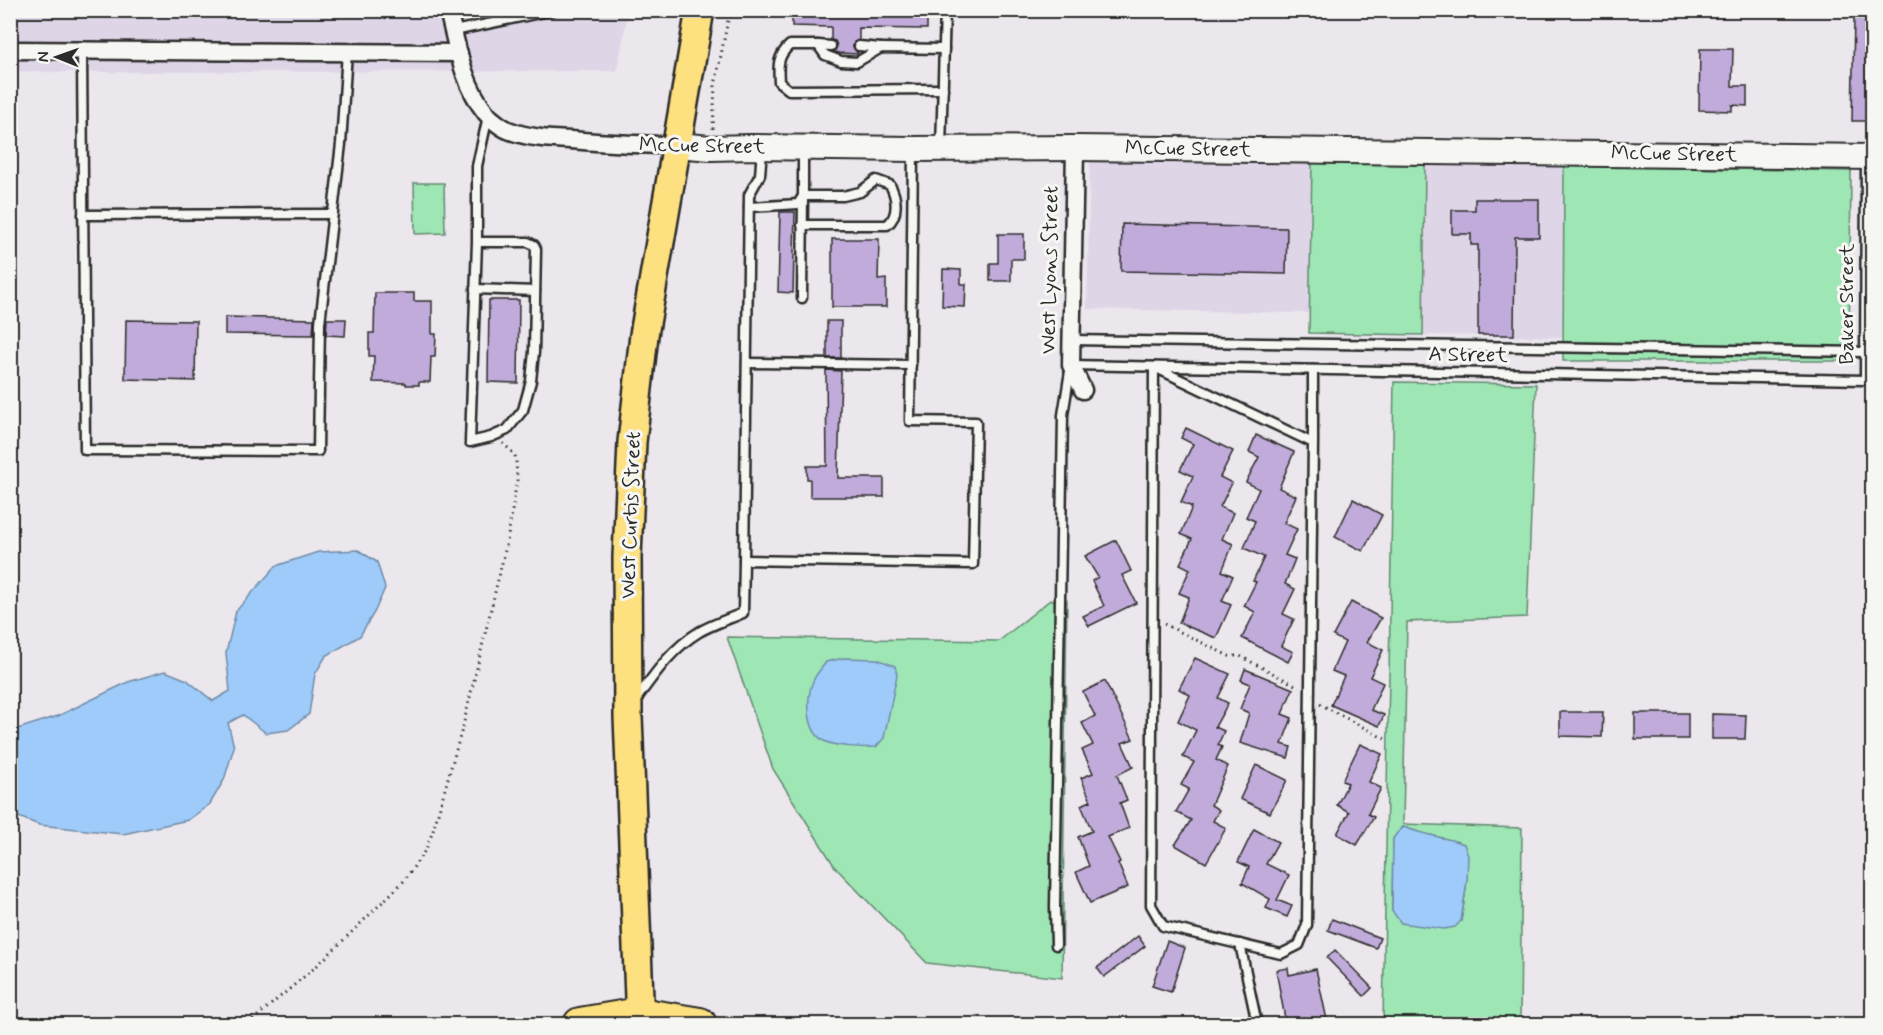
<svg xmlns="http://www.w3.org/2000/svg" width="1883" height="1035" viewBox="0 0 1883 1035" font-family="Mynerve,sans-serif">
<rect width="100%" height="100%" fill="#ebe7ed"/>
<filter id="ink" filterUnits="userSpaceOnUse"><feTurbulence type="fractalNoise" baseFrequency=".0167" numOctaves="2"/><feDisplacementMap in="SourceGraphic" scale="12" xChannelSelector="R" yChannelSelector="G"/><feConvolveMatrix kernelMatrix="1 2 1 2 8 2 1 2 1" color-interpolation-filters="sRGB"/></filter>
<g filter="url(#ink)">
<g fill="#ded5e7">
<polygon points="11,11 628,11 617,71 62,72 11,71"/>
<polygon points="1090,159 1312,163 1310,313 1087,309"/>
<polygon points="1425,165 1564,166 1563,337 1423,335"/>
</g>
<g fill="#9ee6b4" stroke="#648870" stroke-width="1.5" fill-rule="evenodd">
<polygon points="1312,163 1425,165 1423,335 1309,333"/>
<polygon points="1564,166 1851,171 1849,361 1563,361"/>
<polygon points="414,183 444,183 445,233 415,234"/>
<path d="M 1394,382 L 1536,384 L 1527,617 L 1407,622 L 1403,824 L 1522,828 L 1520,1024 L 1383,1024 ZM 1403,827 C 1423,835 1444,837 1464,844 C 1471,869 1465,896 1461,921 L 1392,911 L 1393,839 Z"/>
<polygon points="1050,600 1067,600 1062,978 927,963 835,867 773,769 727,637 999,641"/>
</g>
<g fill="#9ecbf9" stroke="#708ba7" stroke-width="1.5">
<polygon points="358,550 377,562 385,588 375,611 360,636 326,656 315,674 309,714 288,730 266,733 243,715 228,723 234,747 224,780 210,804 188,820 123,834 39,825 11,814 11,731 58,716 128,682 165,671 187,680 213,701 230,691 226,653 236,611 276,566 318,552"/>
<path d="M 844,658 L 877,659 L 895,666 L 897,675 L 884,738 L 876,747 C 863,748 836,747 824,741 C 806,731 806,698 813,681 C 816,674 822,668 826,662 Z"/>
<path d="M 1404,827 C 1423,835 1444,837 1464,844 L 1468,856 L 1467,881 L 1461,921 L 1455,927 L 1444,929 L 1401,923 L 1392,911 L 1393,839 L 1397,833 Z"/>
</g>
<g fill="#c1abda" stroke="#2b2b2b" stroke-width="1.5">
<polygon points="792,10 927,10 927,29 859,28 859,40 854,42 853,46 858,54 839,53 834,52 837,46 835,41 831,40 831,27 792,26"/>
<polygon points="1854,18 1872,18 1872,121 1852,121"/>
<polygon points="1700,49 1733,49 1732,86 1747,86 1747,106 1732,105 1732,111 1699,110"/>
<polygon points="1475,199 1539,199 1539,237 1515,237 1514,335 1478,335 1478,245 1471,245 1471,234 1452,234 1452,210 1475,210"/>
<polygon points="780,212 795,212 793,293 778,292"/>
<polygon points="1122,224 1287,228 1286,274 1121,271"/>
<polygon points="998,234 1024,234 1024,259 1011,259 1011,281 990,281 990,263 998,263"/>
<polygon points="832,239 879,239 878,280 886,279 886,307 832,307"/>
<polygon points="943,269 961,270 961,284 966,284 965,307 942,306"/>
<polygon points="375,293 414,293 414,301 432,301 432,334 436,334 435,357 431,357 430,382 419,382 419,385 406,385 406,383 373,382 374,356 369,356 369,333 374,333"/>
<polygon points="489,300 519,300 518,383 488,382"/>
<polygon points="225,317 314,319 313,335 225,334"/>
<polygon points="327,319 346,319 345,336 326,335"/>
<polygon points="126,320 196,321 195,381 125,379"/>
<rect x="827" y="321" width="14" height="37"/>
<polygon points="826,370 841,371 838,478 884,478 884,497 810,497 810,479 807,479 807,466 827,466"/>
<polygon points="1186,428 1233,451 1220,477 1232,483 1220,507 1233,513 1222,539 1233,544 1222,571 1233,576 1222,601 1231,605 1216,638 1179,623 1189,597 1179,593 1190,569 1180,564 1192,539 1181,534 1192,507 1181,502 1193,476 1180,470 1193,444 1181,438"/>
<polygon points="1256,435 1294,452 1279,488 1296,496 1284,523 1297,529 1285,555 1295,559 1285,584 1295,589 1283,614 1294,619 1281,646 1293,652 1288,662 1242,638 1255,612 1244,606 1256,582 1253,581 1264,557 1244,548 1255,521 1246,517 1259,489 1246,482 1259,457 1249,452"/>
<polygon points="1353,499 1382,515 1363,551 1335,537"/>
<polygon points="1116,540 1131,571 1122,575 1136,603 1089,626 1083,616 1104,606 1092,581 1098,577 1085,556"/>
<polygon points="1351,602 1381,618 1367,642 1383,650 1370,677 1383,683 1371,710 1384,715 1379,726 1331,705 1344,676 1332,671 1345,642 1333,636"/>
<polygon points="1195,658 1230,674 1218,698 1228,703 1215,727 1224,731 1218,745 1222,747 1216,760 1228,766 1211,805 1219,810 1213,821 1226,828 1206,863 1175,845 1191,820 1176,812 1189,789 1181,785 1194,762 1183,757 1196,730 1178,721 1190,695 1179,689"/>
<polygon points="1245,669 1293,689 1282,714 1292,718 1282,744 1291,747 1288,758 1240,743 1249,713 1240,709 1250,684 1241,680"/>
<polygon points="1105,681 1133,739 1122,743 1133,767 1117,775 1127,800 1120,803 1129,828 1108,837 1120,862 1118,863 1128,887 1090,903 1076,872 1089,866 1078,837 1092,831 1081,805 1091,801 1081,778 1093,773 1082,750 1093,745 1082,723 1095,716 1083,692"/>
<polygon points="1560,712 1603,712 1602,737 1560,736"/>
<rect x="1635" y="713" width="53" height="26"/>
<polygon points="1712,714 1746,715 1745,739 1712,739"/>
<polygon points="1360,744 1382,754 1369,782 1381,788 1368,814 1374,817 1357,845 1337,834 1349,812 1337,805 1348,783 1342,781"/>
<polygon points="1256,765 1287,780 1270,813 1240,799"/>
<polygon points="1254,829 1278,842 1266,864 1289,875 1277,900 1292,906 1287,917 1266,908 1270,899 1242,883 1249,867 1238,862"/>
<polygon points="1332,919 1380,938 1376,948 1328,930"/>
<polygon points="1138,936 1145,946 1104,977 1097,968"/>
<polygon points="1167,941 1185,948 1171,992 1152,986"/>
<polygon points="1335,950 1372,988 1364,996 1327,958"/>
<polygon points="1288,968 1289,975 1316,969 1327,1020 1286,1024 1276,970"/>
</g>
<g fill="none" stroke-linecap="round" stroke-linejoin="round">
<g stroke="#2b2b2b" stroke-width="13">
<g id="service">
<polyline points="454,31 554,10"/>
<polyline points="818,45 831,46"/>
<polyline points="859,46 881,48"/>
<polyline points="82,51 85,450 318,451 320,323 341,144 347,52"/>
<path d="M 943,89 L 789,90 L 779,82 C 778,66 777,56 790,45 L 818,45 L 825,55 L 841,61 L 857,62 L 881,48 L 944,49"/>
<polyline points="941,148 945,10"/>
<polyline points="749,207 798,204 803,196 803,151"/>
<polyline points="83,215 332,214"/>
<polyline points="477,242 528,242 534,245 536,249 534,352 531,381 523,410 507,430 491,437 470,442 477,242 477,166 488,116"/>
<polyline points="475,289 535,291"/>
<path d="M 802,298 L 803,196 L 843,196 L 860,192 L 876,180 L 890,185 C 897,197 899,216 887,225 L 802,225"/>
<polyline points="1071,340 1865,352"/>
<polyline points="747,363 911,365"/>
<polyline points="1313,370 1313,443 1307,925 1299,945 1281,954 1163,926 1151,905 1154,367 1313,443"/>
<polyline points="744,560 749,195 760,175 762,150"/>
<path d="M 635,701 C 654,675 671,649 699,632 C 713,624 729,619 743,613 L 744,560 L 973,564 L 976,422 L 910,421 L 913,151"/>
<polyline points="1240,944 1257,1024"/>
<polyline points="1056,945 1055,907 1063,415 1071,365 1865,380 1866,159"/>
<polyline points="1072,1024 1077,1024"/>
</g>
</g>
<g stroke="#2b2b2b" stroke-width="21">
<g id="minor">
<path d="M 448,10 C 457,46 463,84 486,113 C 491,119 501,127 508,130 C 528,138 550,139 571,140 C 607,143 642,145 677,145"/>
<polyline points="10,50 459,53"/>
<polyline points="1075,148 1071,365 1083,390"/>
</g>
</g>
<g stroke="#2b2b2b" stroke-width="28">
<polyline id="secondary" points="677,145 711,148 751,147 913,149 1075,148 1872,157"/>
</g>
<g stroke="#2b2b2b" stroke-width="32">
<polyline id="primary" points="640,1024 628,716 627,557 632,442 644,335 700,10"/>
</g>
<g stroke="#2b2b2b" stroke-width="36">
<polyline id="motorway" points="580,1024 639,1014 700,1024"/>
</g>
<g stroke="#2b2b2b" stroke-width="3" stroke-dasharray="1.5 4.5" stroke-linecap="butt">
<polyline points="713,129 715,85 730,10"/>
<polyline points="1164,624 1229,656 1240,656 1299,687"/>
<polyline points="1320,704 1387,740"/>
<polyline points="248,1024 319,964 404,881 426,849 433,831 464,722 507,542 517,480 516,461 515,455 503,443"/>
</g>
<use href="#service" stroke="#f6f6f2" stroke-width="8"/>
<use href="#minor" stroke="#f6f6f2" stroke-width="16"/>
<use href="#secondary" stroke="#f6f6f2" stroke-width="24"/>
<use href="#primary" stroke="#fde080" stroke-width="27"/>
<use href="#motorway" stroke="#fde080" stroke-width="32"/>
</g>
</g>
<g text-anchor="middle" dominant-baseline="central" stroke-width="6" stroke-linejoin="round" paint-order="stroke">
<g font-size="21" fill="#2b2b2b" stroke="#f6f6f2">
<text transform="translate(702 146) rotate(1)">McCue Street</text>
<text transform="translate(1188 149) rotate(1)">McCue Street</text>
<text transform="translate(1674 154) rotate(1)">McCue Street</text>
<text transform="translate(1050 270) rotate(-89)">West Lyons Street</text>
<text transform="translate(1847 304) rotate(-90)">Baker Street</text>
<text transform="translate(1468 355) rotate(1)">A Street</text>
<text transform="translate(631 515) rotate(-88)">West Curtis Street</text>
</g>
</g>
<rect width="1883" height="1035" fill="none" stroke="#f6f6f2" stroke-width="36"/>
<rect x="18" y="18" width="1847" height="999" fill="none" stroke="#2b2b2b" stroke-width="2" filter="url(#ink)"/>
<g transform="translate(57 57) rotate(271)" stroke="#f6f6f2" stroke-width="4.5" paint-order="stroke">
<path d="M0-4.5L10 22L0 15L-10 22Z" fill="#2b2b2b"/>
<text y="-9" font-size="16" font-weight="bold" text-anchor="middle" fill="#2b2b2b">N</text>
</g>
</svg>
